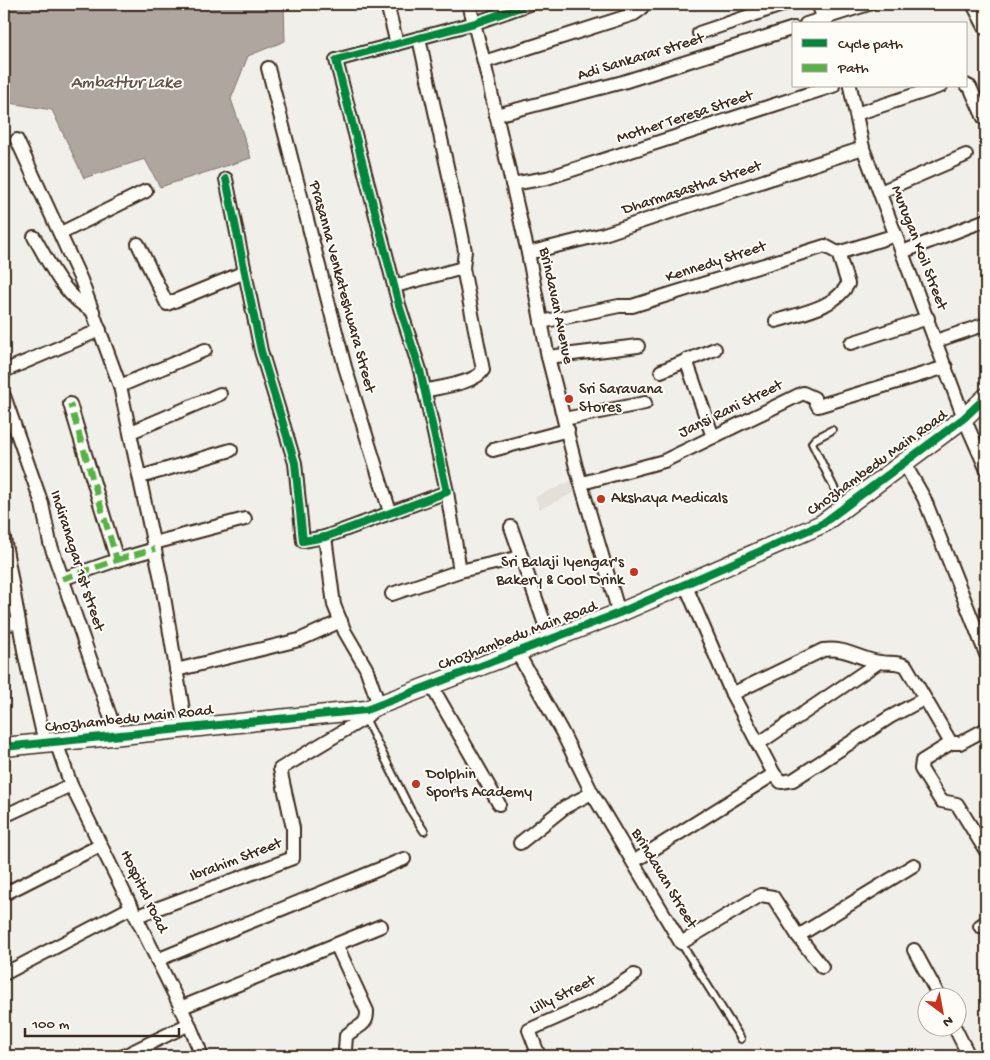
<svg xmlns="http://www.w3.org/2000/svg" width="990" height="1060" viewBox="0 0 990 1060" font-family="'Gochi Hand',sans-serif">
<rect width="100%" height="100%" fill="#f1efea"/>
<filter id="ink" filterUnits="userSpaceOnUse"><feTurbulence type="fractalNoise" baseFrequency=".02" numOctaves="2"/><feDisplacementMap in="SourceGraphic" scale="10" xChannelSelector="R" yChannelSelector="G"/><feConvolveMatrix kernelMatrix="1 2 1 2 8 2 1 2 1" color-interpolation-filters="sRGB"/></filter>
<g filter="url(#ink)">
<polygon fill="#e3e0da" points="571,481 576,492 540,509 535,497"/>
<polygon fill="#aea69f" stroke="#80746b" points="4,4 284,4 285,41 248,56 231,99 251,158 160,187 145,159 84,178 52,110 4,102"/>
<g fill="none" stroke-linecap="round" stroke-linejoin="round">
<g stroke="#3b2a1e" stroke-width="10">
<g id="lane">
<polyline points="832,430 815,439 812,443 843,506"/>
<polyline points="365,718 411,811 424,831"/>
<polyline points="681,943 741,1039"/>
</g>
</g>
<g stroke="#3b2a1e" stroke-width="16">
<g id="street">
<polyline points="387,4 397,44"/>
<polyline points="469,4 484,62 528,253 548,357 576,467 619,613"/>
<polyline points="818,4 826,24"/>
<polyline points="973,4 986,29"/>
<polyline points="806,24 869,4"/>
<polyline points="699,33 785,4"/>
<path d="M 419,38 L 460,226 L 465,251 L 463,268 L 483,370 C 476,383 440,387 424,391"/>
<polyline points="484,62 634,14 641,9 642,4"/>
<polyline points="268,68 345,367 390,512"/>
<polyline points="966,85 970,87 984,118"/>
<polyline points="850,86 863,148 964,418 986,468"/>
<polyline points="856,114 941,86"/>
<polyline points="496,115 623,82 794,28"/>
<polyline points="17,140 81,280 120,386 161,579 186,728"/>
<polyline points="226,179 261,351 295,463 303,541 325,537 447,492 420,370 399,305 336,60 475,23 529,4"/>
<polyline points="512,184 547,178 833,86"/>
<polyline points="880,192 966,155"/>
<polyline points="61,233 146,191"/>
<path d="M 34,237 C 50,264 63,296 93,311"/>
<polyline points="138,244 167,304 245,272"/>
<polyline points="902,252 986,220"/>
<polyline points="528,253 604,234 863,148"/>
<polyline points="395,286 463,268"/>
<path d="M 776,321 C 801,313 835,308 848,284 L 838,253"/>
<polyline points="541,322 619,306 632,306 825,246 838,253 896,235"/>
<polyline points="936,341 986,324"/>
<polyline points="851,343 928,318"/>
<polyline points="548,357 638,346"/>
<polyline points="686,360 713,437"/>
<polyline points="4,371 100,330"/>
<polyline points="661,371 715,349"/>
<polyline points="120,386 205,350"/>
<polyline points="4,396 42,504 50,543 117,736"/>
<polyline points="564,419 645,403"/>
<polyline points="131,432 220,394"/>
<polyline points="493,450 568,430"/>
<polyline points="904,463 924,498 986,654"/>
<polyline points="140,477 231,450"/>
<polyline points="582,483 664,461 803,393 814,398 818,406 946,367"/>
<polyline points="447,492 460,571"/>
<polyline points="511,527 550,639"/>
<polyline points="4,538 25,656 45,743"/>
<polyline points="154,543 245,519"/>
<polyline points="117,560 155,549"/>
<polyline points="62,579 117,560 70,404"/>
<polyline points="685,584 732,694 774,774 781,782 793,780 890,717 924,699"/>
<polyline points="392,594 460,571 521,557"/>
<polyline points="4,624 19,623"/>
<polyline points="517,652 562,732 592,793 565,807 520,843"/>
<polyline points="176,670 299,640 341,621"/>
<polyline points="431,685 499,804"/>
<path d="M 732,694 L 823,650 C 847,647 858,659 880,662 C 890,664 896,661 906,666 L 951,743 L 960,743 L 986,729"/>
<polyline points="56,742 71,785 189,1024 202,1056"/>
<polyline points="951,743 922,761 921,769 941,801 957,804 986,851"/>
<polyline points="758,744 879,662"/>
<polyline points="592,793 681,943 761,895 773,897 798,936 914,865"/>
<polyline points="4,816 71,785"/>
<polyline points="633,862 774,774"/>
<polyline points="4,894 101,845"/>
<polyline points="137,916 293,858 293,828 280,769 365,718 379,705 366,668 345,632 334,605 325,537"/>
<polyline points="980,926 986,922"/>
<polyline points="798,936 822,967"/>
<path d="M 336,944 L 367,1011 C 368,1027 356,1026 346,1036 L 345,1050 L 348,1056"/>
<polyline points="914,950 940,998"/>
<polyline points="157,960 404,859"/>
<polyline points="4,974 132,907"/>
<polyline points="180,1008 381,926"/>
<polyline points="955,1028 969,1056"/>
<polyline points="124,1056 189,1024"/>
<polyline points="539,1056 529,1030 594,1001 634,975"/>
</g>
</g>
<g stroke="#3b2a1e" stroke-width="21">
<polyline id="secondary" points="4,747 366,710 619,613 822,524 964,418 986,397"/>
</g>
<use href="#lane" stroke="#fdfcf7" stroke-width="6"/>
<use href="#street" stroke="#fdfcf7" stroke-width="12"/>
<use href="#secondary" stroke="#fdfcf7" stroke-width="18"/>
<g stroke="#57b245" stroke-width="6" stroke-dasharray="12 6" stroke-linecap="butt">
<polyline points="117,560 155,549"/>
<polyline points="62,579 117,560 70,404"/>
</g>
<g stroke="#fdfcf7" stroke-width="11">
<g id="cycleway">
<polyline points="226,179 261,351 295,463 303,541 325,537 447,492 420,370 399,305 336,60 475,23 529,4"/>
<polyline points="4,747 366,710 619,613 822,524 964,418 986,397"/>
</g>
</g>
<use href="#cycleway" stroke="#00873e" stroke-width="8"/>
</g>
</g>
<g fill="#c8321e" stroke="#fdfcf7" stroke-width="2">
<circle cx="569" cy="399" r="5"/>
<circle cx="601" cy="499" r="5"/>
<circle cx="634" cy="572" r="5"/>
<circle cx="416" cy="784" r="5"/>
</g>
<g text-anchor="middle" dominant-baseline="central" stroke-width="4" stroke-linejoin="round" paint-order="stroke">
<g font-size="16" fill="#3b2a1e" stroke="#fdfcf7">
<text transform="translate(641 58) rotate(-17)">Adi Sankarar street</text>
<text transform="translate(685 118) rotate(-18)">Mother Teresa Street</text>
<text transform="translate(692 189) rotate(-18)">Dharmasastha Street</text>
<text transform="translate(918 248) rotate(69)">Murugan Koil Street</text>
<text transform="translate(716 263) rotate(-18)">Kennedy Street</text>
<text transform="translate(341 287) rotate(75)">Prasanna Venkateshwara Street</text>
<text transform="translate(555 306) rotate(78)">Brindavan Avenue</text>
<text transform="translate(731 410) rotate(-26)">Jansi Rani Street</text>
<text transform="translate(878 464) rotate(-36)">Chozhambedu Main Road</text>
<text transform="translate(76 561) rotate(72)">Indiranagar 1st street</text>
<text transform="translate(518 637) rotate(-21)">Chozhambedu Main Road</text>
<text transform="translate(129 720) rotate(-6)">Chozhambedu Main Road</text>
<text transform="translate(236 861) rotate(-21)">Ibrahim Street</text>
<text transform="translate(663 879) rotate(59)">Brindavan Street</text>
<text transform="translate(143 892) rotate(64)">Hospital road</text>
<text transform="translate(563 996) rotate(-26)">Lilly Street</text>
</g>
<g font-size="16" fill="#3b2a1e" stroke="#fdfcf7" text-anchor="start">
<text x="579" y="390">Sri Saravana<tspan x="579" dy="18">Stores</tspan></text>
<text x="611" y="499">Akshaya Medicals</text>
<text x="624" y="563" text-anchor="end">Sri Balaji Iyengar's<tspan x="624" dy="18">Bakery &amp; Cool Drink</tspan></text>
<text x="426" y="775">Dolphin<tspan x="426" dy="18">Sports Academy</tspan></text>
</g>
<g font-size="18" font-style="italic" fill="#63554b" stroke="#fdfcf7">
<text x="126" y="83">Ambattur Lake</text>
</g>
</g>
<rect width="990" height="1060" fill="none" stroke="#fdfcf7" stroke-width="20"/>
<rect x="10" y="10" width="970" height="1040" fill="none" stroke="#3b2a1e" stroke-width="2" filter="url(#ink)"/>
<rect x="792" y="22" width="175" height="65" fill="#fdfcf7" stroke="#afa8a0"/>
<rect x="802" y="39" width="25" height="8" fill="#00873e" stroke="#afa8a0"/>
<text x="838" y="48" font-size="15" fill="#3b2a1e">Cycle path</text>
<rect x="802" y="64" width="25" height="8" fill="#57b245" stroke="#afa8a0"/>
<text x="838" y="72" font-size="15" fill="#3b2a1e">Path</text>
<g transform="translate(942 1012) rotate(148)"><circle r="24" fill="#fdfcf7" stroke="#afa8a0"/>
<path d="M0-4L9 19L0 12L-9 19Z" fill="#c8321e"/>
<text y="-8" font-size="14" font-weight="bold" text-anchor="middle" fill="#3b2a1e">N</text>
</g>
<path d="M25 1028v8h154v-8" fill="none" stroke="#3b2a1e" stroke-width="2.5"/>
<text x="32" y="1028" font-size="15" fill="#3b2a1e" stroke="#fdfcf7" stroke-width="4" paint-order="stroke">100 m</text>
</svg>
